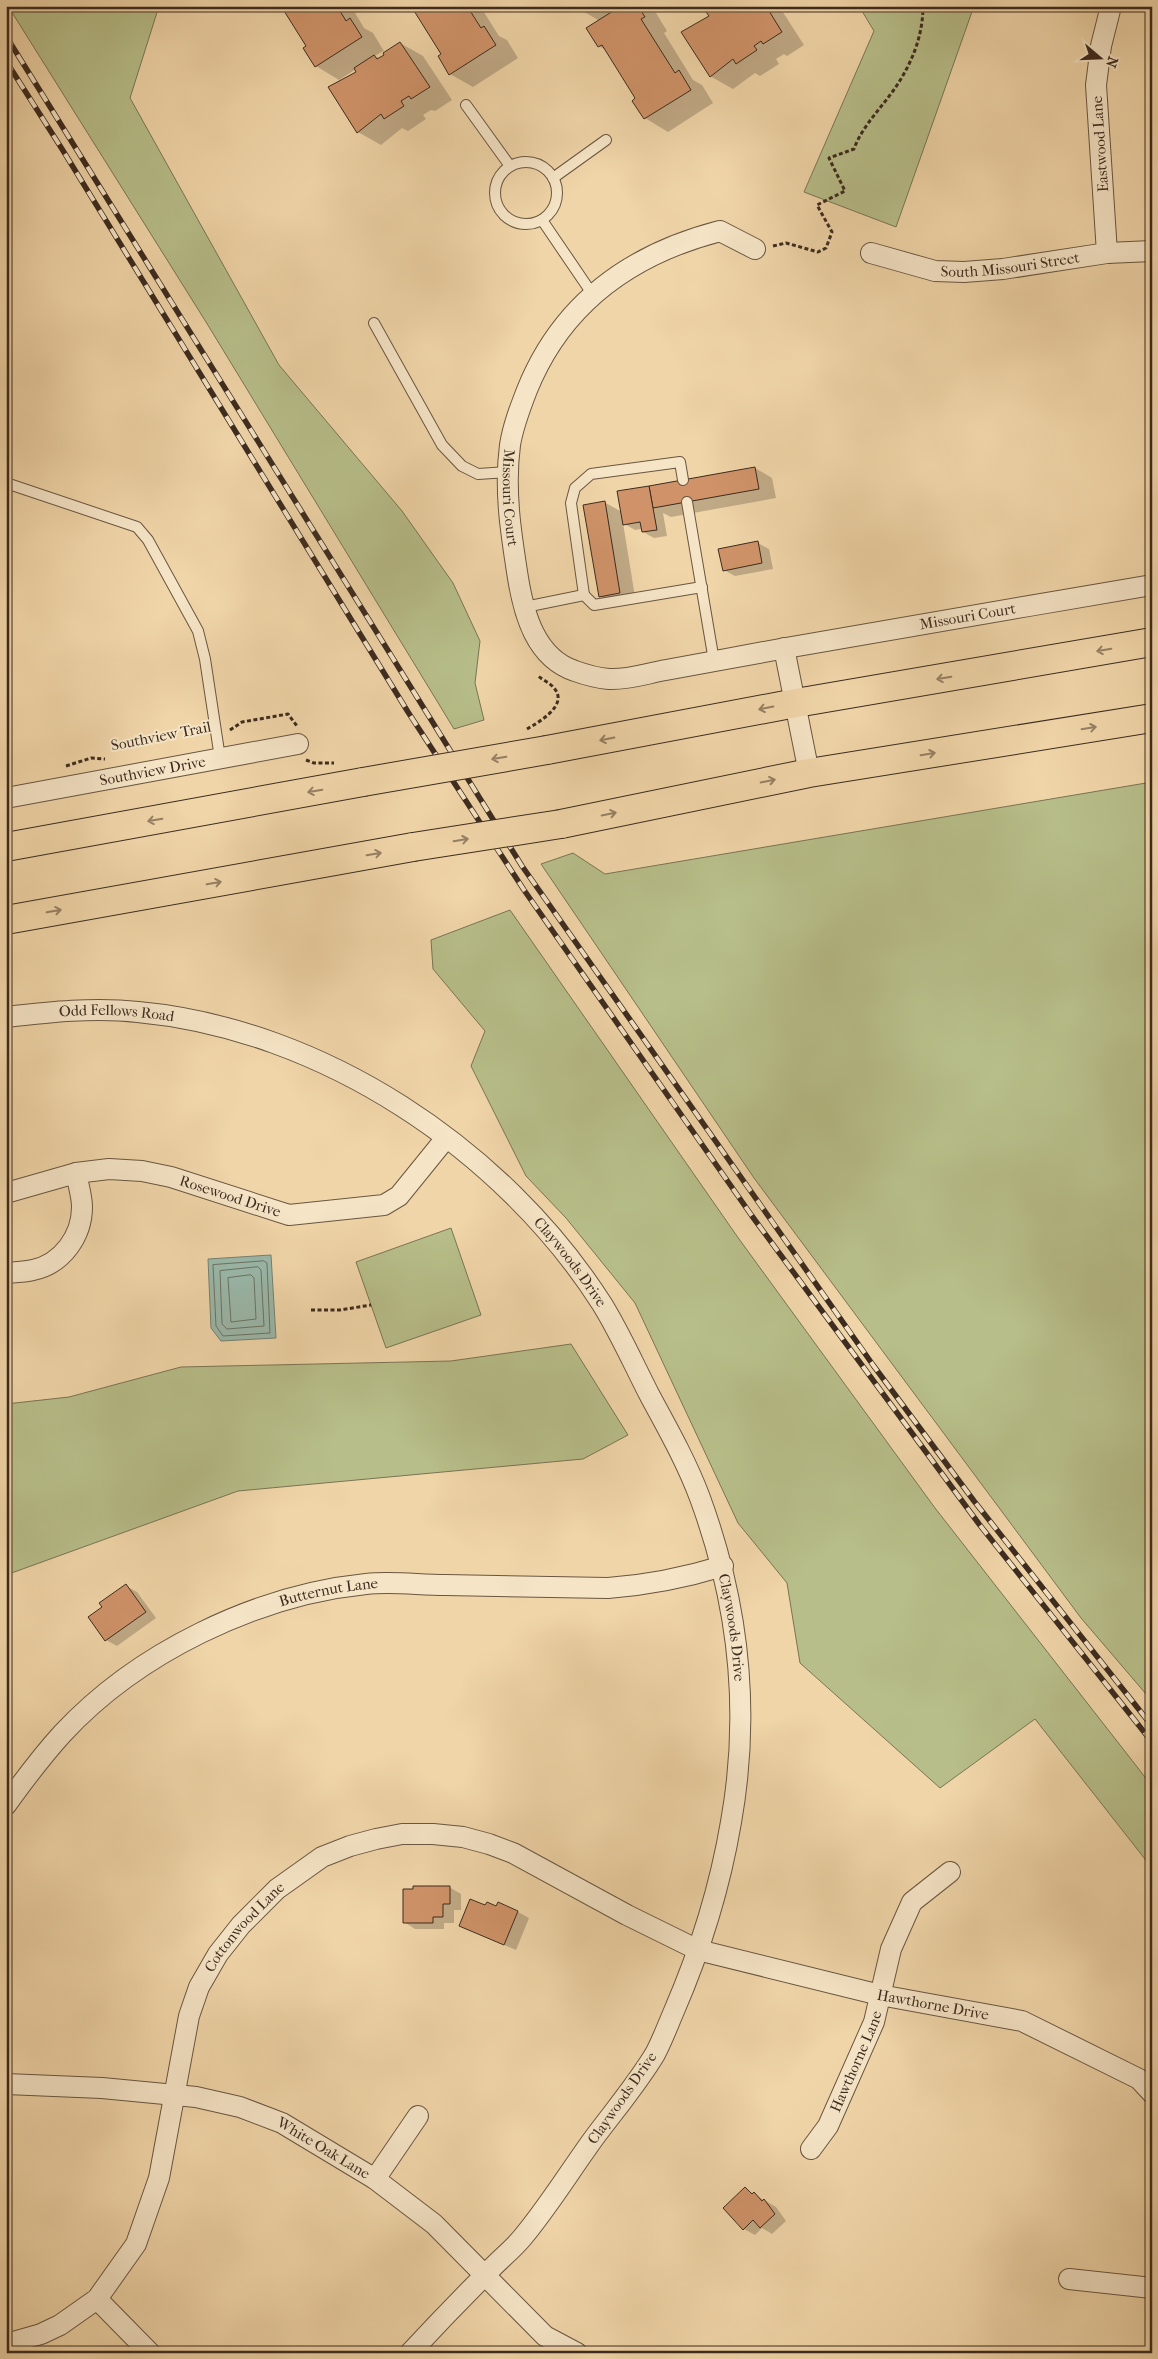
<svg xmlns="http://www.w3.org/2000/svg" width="1158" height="2359" viewBox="0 0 1158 2359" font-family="'IM FELL French Canon',serif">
<rect width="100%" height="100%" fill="#f0d5a8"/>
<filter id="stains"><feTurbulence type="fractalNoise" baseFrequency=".004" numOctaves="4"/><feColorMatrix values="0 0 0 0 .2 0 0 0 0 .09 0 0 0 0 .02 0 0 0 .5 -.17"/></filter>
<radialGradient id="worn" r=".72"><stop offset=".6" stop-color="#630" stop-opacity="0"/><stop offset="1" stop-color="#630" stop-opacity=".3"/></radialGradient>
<g fill="#b7be89" stroke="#7a7454">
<polygon points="8,6 159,6 130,98 279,365 402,511 453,583 480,641 475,683 484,720 454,729 206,322"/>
<polygon points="859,6 974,6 896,227 804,192 874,31"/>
<polygon points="1152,782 1152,1701 1081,1618 754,1178 541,864 573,853 605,874"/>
<polygon points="510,910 739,1239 935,1508 1152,1786 1152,1868 1035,1719 940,1788 800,1663 787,1583 738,1523 635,1303 566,1218 526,1176 471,1066 485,1031 433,969 431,940"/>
<polygon points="451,1228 481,1315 386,1348 356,1262"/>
<polygon points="571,1344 628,1435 583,1459 238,1491 6,1575 6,1404 69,1397 181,1367 451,1361"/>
</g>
<polygon fill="#9ab8aa" stroke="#748072" points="271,1255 276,1338 221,1341 211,1328 208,1259"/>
<g fill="#0003" fill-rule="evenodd">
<path d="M 283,6 L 351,6 L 364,28 L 373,33 L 385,53 L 400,43 L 423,56 L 452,100 L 435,111 L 431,110 L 423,115 L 426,119 L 408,131 L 402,128 L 381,145 L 358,132 L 358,72 L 356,69 L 339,80 L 316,66 L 308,47 ZM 383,51 L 386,55 L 380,59 L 375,56 Z"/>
<polygon points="412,6 480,6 499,36 507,40 518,58 473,87 450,74 443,54"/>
<polygon points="574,6 614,6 613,7 615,11 623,6 644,6 656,13 667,31 664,33 693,80 702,85 713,103 668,132 645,118 637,99 607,51 599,46 600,21"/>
<polygon points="718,6 779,6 804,45 787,56 784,54 776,59 779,64 760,76 755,73 733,89 710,76"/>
<polygon points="755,468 772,478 776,498 671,517 663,513 667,536 654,538 643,532 642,529 635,530 623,523 636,603 617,606 600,596 604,502 622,512"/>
<polygon points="758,543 769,549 773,569 735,576 724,570"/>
<polygon points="126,1586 137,1592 156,1618 117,1646 106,1640 104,1607"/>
<polygon points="449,1887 461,1894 461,1910 454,1910 454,1923 444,1923 444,1929 415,1929 404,1922"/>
<polygon points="486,1907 518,1912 529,1918 516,1950 460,1926"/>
<polygon points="745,2189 776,2207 786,2221 772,2234 762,2228 755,2235 744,2229"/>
</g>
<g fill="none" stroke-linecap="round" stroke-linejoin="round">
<g stroke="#6b7264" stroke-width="1">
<polygon points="264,1261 267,1263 270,1333 223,1336 216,1326 213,1265"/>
<polygon points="258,1267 261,1270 264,1326 227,1329 222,1324 220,1271"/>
<polygon points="251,1275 254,1278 256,1319 231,1322 228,1278"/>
</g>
</g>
<g fill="#d09369" stroke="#3c2b1f">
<polygon points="281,6 337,6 346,21 350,18 362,37 315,67 303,48 306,46"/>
<polygon points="411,6 467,6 481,28 484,26 496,45 449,75 438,56 441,54"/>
<polygon points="621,6 638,6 645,17 641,19 675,73 679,70 691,90 644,119 632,101 635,98 602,45 598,47 586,28"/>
<polygon points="715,6 766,6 782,32 763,44 761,41 754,46 757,50 736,64 733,59 710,77 681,32 709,16 706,12"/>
<polygon points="400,42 430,87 411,99 409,96 401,101 404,106 384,119 381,114 357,133 328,87 356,72 354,68 374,55 377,59 384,55 383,53"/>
<polygon points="755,467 759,489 653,508 649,486"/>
<polygon points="649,486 657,530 642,532 640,522 623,525 617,491"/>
<polygon points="605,501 620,593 599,597 583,505"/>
<polygon points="758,541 762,563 723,571 718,549"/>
<polygon points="126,1584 146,1612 105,1641 88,1617 102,1607 99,1603"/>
<polygon points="413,1886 450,1886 450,1904 443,1904 443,1917 433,1917 433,1923 403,1923 403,1889 413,1889"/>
<polygon points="470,1899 485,1905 487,1902 496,1906 498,1902 518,1911 504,1945 459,1926"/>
<polygon points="745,2187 752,2194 754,2192 762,2201 764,2199 775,2214 760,2228 753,2220 743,2230 723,2208"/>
</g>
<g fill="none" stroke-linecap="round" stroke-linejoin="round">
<g stroke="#695641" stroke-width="12">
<g id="lane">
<polyline points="466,105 510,166"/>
<circle cx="526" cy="193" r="31"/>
<polyline points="553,178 606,140"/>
<polyline points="542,220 593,295"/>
<polyline points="374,323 442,445 462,466 478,474 508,472"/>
<polyline points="6,483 137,527 148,540 198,631 205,659 220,758"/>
<polyline points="687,502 714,661"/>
<polyline points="584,595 594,605 702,587"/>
<polyline points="525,607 584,595 571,503 575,488 591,474 680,462 683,480"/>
</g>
</g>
<g stroke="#695641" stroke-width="22">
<g id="street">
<path id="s1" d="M 755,249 L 720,231 C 631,254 562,303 527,390 C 520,408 513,426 510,445 C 504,490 511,534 518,578 C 524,615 536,658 575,671 C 586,675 598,678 609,679 C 628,680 648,673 666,670 C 706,663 746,655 786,648 C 908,626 1030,606 1152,585"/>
<path id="s2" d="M 871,253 L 935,271 L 964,272 L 1003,269 L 1107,253 L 1152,251"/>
<polyline points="1107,253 1096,85 1101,46 1111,6"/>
<polyline points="784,648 809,773"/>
<path id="s3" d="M 6,798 L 298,744"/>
<path id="s4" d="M 6,1017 C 50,1012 94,1007 138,1012 C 322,1029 503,1149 602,1304 C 620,1333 634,1365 650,1396 C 668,1429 687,1463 700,1498 C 739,1604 751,1710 731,1822 C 720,1887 700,1951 674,2011 C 668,2025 662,2041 655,2054 C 637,2084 614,2111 594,2138 C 570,2171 548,2207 522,2238 C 512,2250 499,2260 489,2271 C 462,2298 436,2325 410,2353"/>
<path id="s5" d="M 6,1193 L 76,1173 L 109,1169 L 142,1171 L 171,1177 L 289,1215 L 384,1205 L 399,1196 L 446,1138"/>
<path d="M 6,1273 C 15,1272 25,1272 33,1270 C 62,1264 82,1236 82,1207 C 82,1196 78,1184 76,1173"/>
<path id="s6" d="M 6,1805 C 24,1780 42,1756 62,1734 C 137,1653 256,1595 366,1584 C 392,1581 419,1585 445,1585 C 500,1586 554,1587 608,1588 C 648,1585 684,1578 723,1566"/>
<path id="s7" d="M 6,2084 L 102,2088 L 196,2097 L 240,2107 L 282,2123 L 375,2179 L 434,2224 L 545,2336 L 577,2353"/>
<path id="s8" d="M 811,2149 L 828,2126 L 874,2022 L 891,1949 L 912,1902 L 950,1872"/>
<polyline points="375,2179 418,2116"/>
<polyline points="1069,2279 1152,2288"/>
<polyline points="97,2299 150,2353"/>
<path id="s9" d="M 6,2344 L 41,2334 L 60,2325 L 97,2299 L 136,2244 L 159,2178 L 189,2016 L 199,1987 L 218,1954 L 241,1925 L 277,1889 L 322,1857 L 350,1846 L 376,1839 L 402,1834 L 433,1834 L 463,1837 L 489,1844 L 513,1853 L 627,1915 L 698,1950 L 880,1995 L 1022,2021 L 1139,2079 L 1152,2093"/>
</g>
</g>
<g stroke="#3c2b1f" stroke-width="30">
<g id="highway">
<polyline points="547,750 796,703 1152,642"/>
<polyline points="561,824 809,773 1152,718"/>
<polyline points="6,847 363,782"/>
<polyline points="6,920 413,847"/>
</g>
</g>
<g stroke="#3c2b1f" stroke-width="3" stroke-dasharray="4 2.5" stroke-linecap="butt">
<path d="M 773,246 L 786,243 L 818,252 L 826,248 L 832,232 L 817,205 L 845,191 L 829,158 L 854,149 C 860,132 872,118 883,104 C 906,76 923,43 923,6"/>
<path d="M 527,729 C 539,722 569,705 554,688 C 550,683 543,680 538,676"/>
<polyline points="230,730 242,722 288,714 297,726"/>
<polyline points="306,760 314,763 334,763"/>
<polyline points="66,766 91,758 105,759"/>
<polyline points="311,1310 340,1310 371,1305"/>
</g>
<use href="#lane" stroke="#f5e4c6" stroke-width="10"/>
<use href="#street" stroke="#f5e4c6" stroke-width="20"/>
<use href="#highway" stroke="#f0d5a8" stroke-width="28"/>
<g stroke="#3c2b1f" stroke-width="5.5">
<g id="rail">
<polyline points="6,36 522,866 873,1365 974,1501 1152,1726"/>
<polyline points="6,61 62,149 408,712 524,890 752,1216 979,1524 1152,1742"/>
</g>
</g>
<use href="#rail" stroke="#f5e4c6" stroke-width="4" stroke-dasharray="11" stroke-linecap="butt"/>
<g stroke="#3c2b1f" stroke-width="30" stroke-linecap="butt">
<g id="highway-bridge">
<polyline points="363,782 547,750"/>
<polyline points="413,847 561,824"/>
</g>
</g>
<use href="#highway-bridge" stroke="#f0d5a8" stroke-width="28"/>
</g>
<defs><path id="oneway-shaft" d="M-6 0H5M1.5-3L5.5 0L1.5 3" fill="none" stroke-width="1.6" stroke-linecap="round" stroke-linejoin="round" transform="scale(1.25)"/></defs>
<g stroke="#968064">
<use href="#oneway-shaft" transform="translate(1104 650) rotate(170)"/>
<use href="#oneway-shaft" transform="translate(944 678) rotate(170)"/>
<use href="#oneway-shaft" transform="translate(766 708) rotate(169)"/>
<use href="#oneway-shaft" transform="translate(1089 728) rotate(-9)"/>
<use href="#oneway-shaft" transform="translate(607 739) rotate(169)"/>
<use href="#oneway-shaft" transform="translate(928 754) rotate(-9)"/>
<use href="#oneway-shaft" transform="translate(499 758) rotate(170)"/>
<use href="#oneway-shaft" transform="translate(768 781) rotate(-12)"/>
<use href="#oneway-shaft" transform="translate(315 791) rotate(170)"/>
<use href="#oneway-shaft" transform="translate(609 814) rotate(-12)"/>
<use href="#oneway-shaft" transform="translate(155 820) rotate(170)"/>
<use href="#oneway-shaft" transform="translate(461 840) rotate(-9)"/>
<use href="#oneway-shaft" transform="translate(374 854) rotate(-10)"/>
<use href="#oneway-shaft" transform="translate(214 883) rotate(-10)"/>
<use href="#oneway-shaft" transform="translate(54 911) rotate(-10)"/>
</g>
<g text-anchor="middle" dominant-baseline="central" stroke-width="4" stroke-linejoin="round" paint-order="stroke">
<g font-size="15" fill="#3c2b1f" stroke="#f5e4c6">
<text transform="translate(1100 144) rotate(-94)">Eastwood Lane</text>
<text stroke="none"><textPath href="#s2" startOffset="142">South Missouri Street</textPath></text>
<text stroke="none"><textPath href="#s1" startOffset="410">Missouri Court</textPath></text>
<text stroke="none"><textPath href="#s1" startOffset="1005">Missouri Court</textPath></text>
<text transform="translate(161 736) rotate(-11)">Southview Trail</text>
<text stroke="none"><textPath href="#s3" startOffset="149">Southview Drive</textPath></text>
<text stroke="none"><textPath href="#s4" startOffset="111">Odd Fellows Road</textPath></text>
<text stroke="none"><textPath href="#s5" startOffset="231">Rosewood Drive</textPath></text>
<text stroke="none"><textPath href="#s4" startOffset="646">Claywoods Drive</textPath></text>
<text stroke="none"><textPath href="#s6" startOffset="398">Butternut Lane</textPath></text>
<text stroke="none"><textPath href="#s4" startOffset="1050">Claywoods Drive</textPath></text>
<text stroke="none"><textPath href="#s9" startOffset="511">Cottonwood Lane</textPath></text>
<text stroke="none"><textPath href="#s9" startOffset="1264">Hawthorne Drive</textPath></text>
<text stroke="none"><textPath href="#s8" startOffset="99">Hawthorne Lane</textPath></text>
<text transform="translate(622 2098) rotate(-55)">Claywoods Drive</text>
<text stroke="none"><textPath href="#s7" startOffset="329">White Oak Lane</textPath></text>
</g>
</g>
<rect width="1158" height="2359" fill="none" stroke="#f0d5a8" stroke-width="25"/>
<rect x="8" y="8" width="1143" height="2344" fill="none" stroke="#3c2b1f" stroke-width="2.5"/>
<rect x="12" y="12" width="1133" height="2334" fill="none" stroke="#3c2b1f"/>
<g transform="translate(1100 58) rotate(109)" stroke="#f5e4c6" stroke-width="4" paint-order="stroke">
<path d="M0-4L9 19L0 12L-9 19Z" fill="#3c2b1f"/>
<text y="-8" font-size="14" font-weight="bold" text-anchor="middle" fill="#3c2b1f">N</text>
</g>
<rect width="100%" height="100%" filter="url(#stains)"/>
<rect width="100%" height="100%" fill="url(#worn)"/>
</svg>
